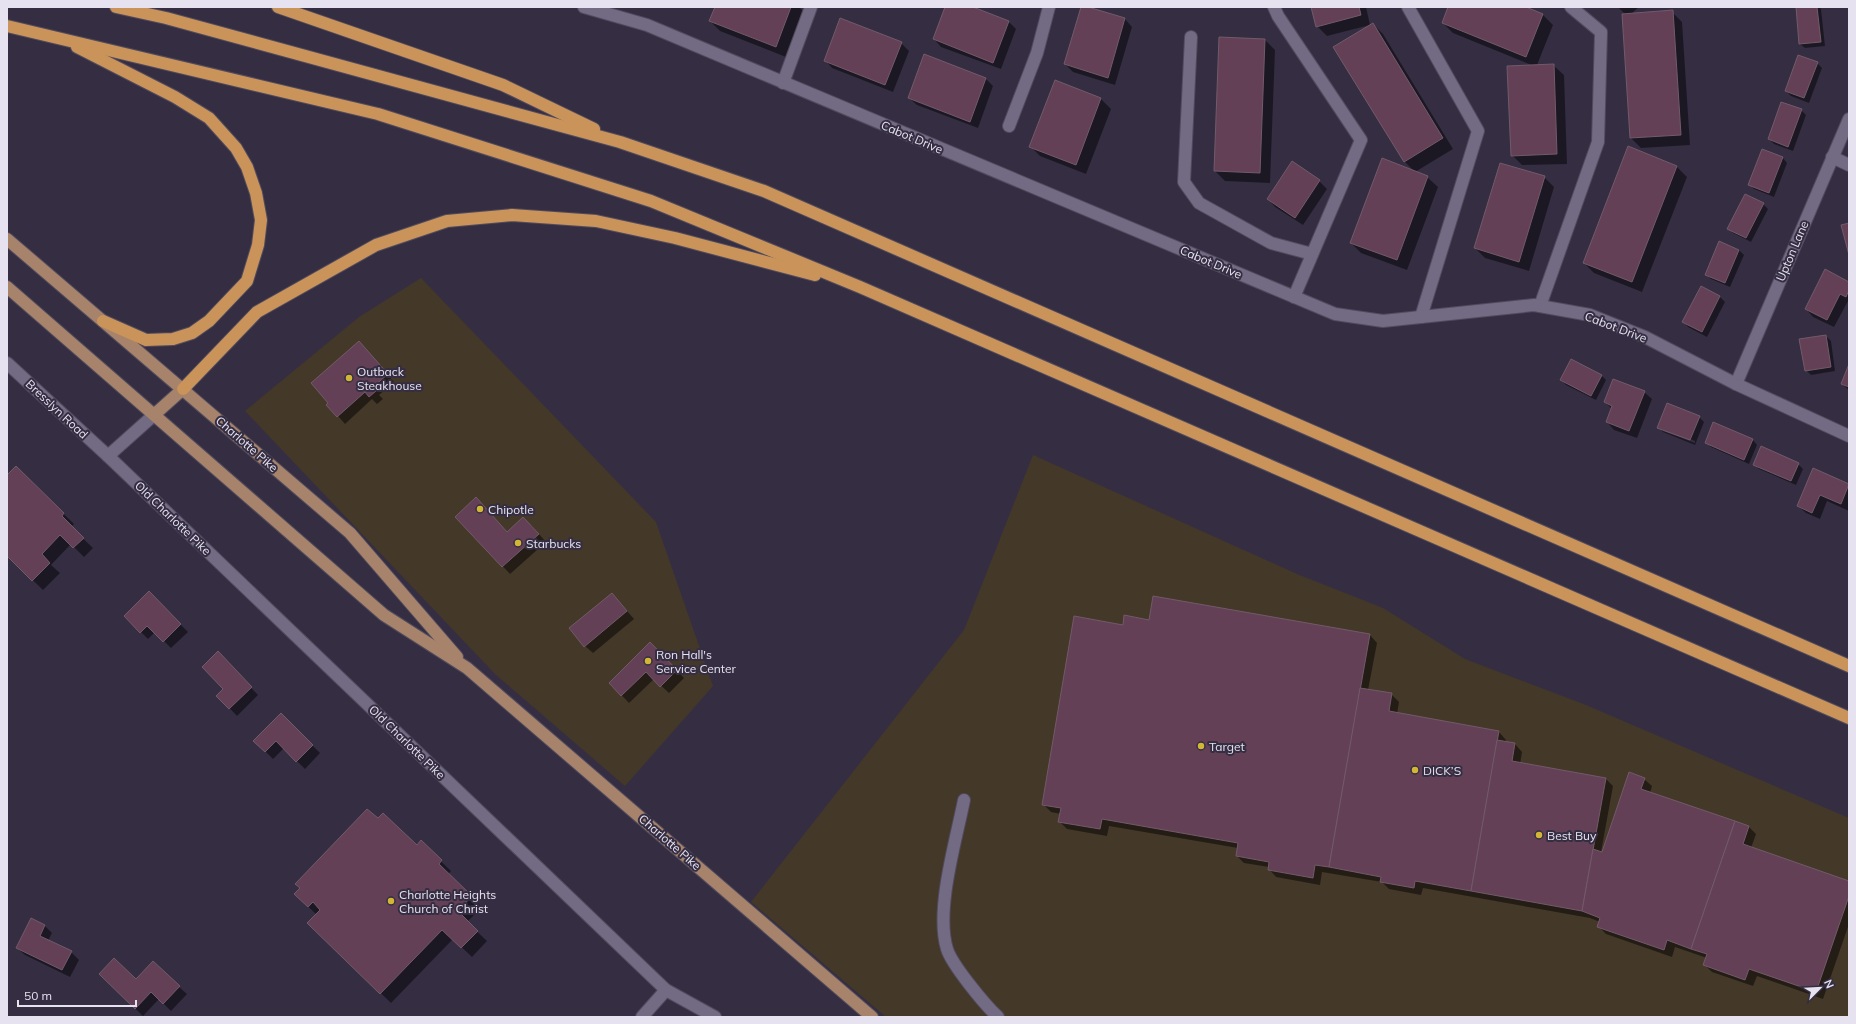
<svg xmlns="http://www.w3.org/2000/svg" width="1856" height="1024" viewBox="0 0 1856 1024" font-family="Mulish,sans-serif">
<rect width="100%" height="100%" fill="#352e43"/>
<g fill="#443829">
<polygon points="421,278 656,522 713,686 625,786 496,675 245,411 359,317"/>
<polygon points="1033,455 1297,574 1383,608 1465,659 1586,705 1849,818 1849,1017 886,1017 751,902 964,630"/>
</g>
<g fill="#0007" fill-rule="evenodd">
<polygon points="716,7 799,7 803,11 786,57 720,31 710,21"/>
<polygon points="946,7 971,7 1009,22 1016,29 1001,69 941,47 934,39"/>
<polygon points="1082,7 1125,19 1132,27 1115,85 1073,72 1065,64"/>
<polygon points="1120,7 1134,7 1134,8"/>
<polygon points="1312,7 1366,7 1370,25 1327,36 1317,26"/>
<polygon points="1449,7 1524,7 1543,15 1553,25 1537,65 1553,65 1564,75 1567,164 1522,165 1512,155 1534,66 1453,33 1443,23"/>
<polygon points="1618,7 1639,7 1631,14 1672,12 1682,22 1690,145 1641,148 1631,138 1625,14"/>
<polygon points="1797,7 1819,7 1821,9 1825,46 1805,48 1800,44"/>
<polygon points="1373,24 1383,34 1453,149 1415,172 1405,162 1335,47"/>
<polygon points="1265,40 1275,50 1270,183 1225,181 1215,171"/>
<polygon points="901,43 909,51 893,92 832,68 825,60"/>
<polygon points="925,56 986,79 993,86 978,128 917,105 909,98"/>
<polygon points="1817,63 1822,68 1809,103 1791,96 1786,91"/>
<polygon points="1055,81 1101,99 1111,109 1086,174 1040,156 1030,146"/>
<polygon points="1801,110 1806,115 1793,151 1774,144 1769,139"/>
<polygon points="1783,158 1787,163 1774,197 1754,189 1749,184"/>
<polygon points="1292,163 1319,181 1327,189 1303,225 1275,207 1268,199"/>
<polygon points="1677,167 1687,177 1642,292 1594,273 1584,263"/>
<polygon points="1427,177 1438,187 1407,270 1361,253 1351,243"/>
<polygon points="1544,177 1554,187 1529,271 1485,258 1475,248"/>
<polygon points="1763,204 1768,209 1751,242 1733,233 1729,228"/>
<polygon points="1739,250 1744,255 1730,287 1711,279 1706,275"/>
<polygon points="1849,283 1849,302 1848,301 1834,327 1813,317 1806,309"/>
<polygon points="1702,287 1720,297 1725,302 1707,337 1688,327 1684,322"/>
<polygon points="1826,336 1831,341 1835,371 1811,375 1806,370"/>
<polygon points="366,350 394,382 379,395 383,399 377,404 372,399 345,424 338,416"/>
<polygon points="1849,366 1849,390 1842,384"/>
<polygon points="1601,375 1606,380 1596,400 1566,385 1561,380"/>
<polygon points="1644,392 1652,399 1637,438 1614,430 1607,422 1612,409 1605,402"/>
<path d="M 1699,417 L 1704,422 L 1695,445 L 1663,432 L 1659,427 ZM 1663,429 L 1695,441 L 1695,443 L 1663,431 Z"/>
<polygon points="1753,440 1757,445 1749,464 1711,447 1706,442"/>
<polygon points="1754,464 1798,464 1803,469 1796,485 1759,469"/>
<polygon points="16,467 74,524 71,527 93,548 84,557 71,544 51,565 60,573 43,590 7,555 7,476"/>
<polygon points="1814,470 1849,485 1849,511 1827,501 1820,519 1806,513 1798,506"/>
<polygon points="457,517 507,533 531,525 546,542 510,574"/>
<polygon points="149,593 188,632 171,648 155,632 148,639 125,616"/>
<polygon points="612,594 634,619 593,653 585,646"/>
<polygon points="1150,621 1370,635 1377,643 1368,690 1391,694 1399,702 1397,714 1499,732 1506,740 1505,743 1515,744 1522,752 1520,764 1606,779 1613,786 1601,852 1603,853 1644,779 1652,786 1650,793 1749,827 1756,834 1751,848 1849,882 1849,924 1823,999 1757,976 1753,986 1712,972 1705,965 1707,958 1675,947 1672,957 1606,934 1598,926 1600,922 1590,918 1423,888 1421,895 1389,889 1382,882 1322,872 1320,885 1276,877 1269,869 1269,867 1244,863 1237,856 1238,848 1109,826 1107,836 1067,829 1060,822 1061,814 1051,812 1043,804 1124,626"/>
<polygon points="650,644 684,678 669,693 654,679 629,703 610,683"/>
<polygon points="218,653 258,695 237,716 218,696 225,689"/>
<polygon points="281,714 320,753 305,769 284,748 273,759 255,741"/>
<polygon points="421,842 451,871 448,874 482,907 467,922 487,941 472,957 453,939 391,1003 319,933 317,915 295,894 417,847"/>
<polygon points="31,919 45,926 52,933 48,941 71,952 79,960 70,977 25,955 17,948"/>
<polygon points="136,980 179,987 187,994 171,1011 159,999 143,1016 108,982"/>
</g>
<g fill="#644057" stroke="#715a69">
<polygon points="715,7 791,7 776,47 709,21"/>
<polygon points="945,7 973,7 1009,21 993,63 933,39"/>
<polygon points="1081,7 1088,7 1125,18 1108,78 1064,64"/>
<polygon points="1311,7 1359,7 1361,15 1316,27"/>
<polygon points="1448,7 1526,7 1543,14 1526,57 1442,23"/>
<polygon points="1796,7 1817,7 1821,42 1799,44"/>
<polygon points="1673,10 1681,135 1630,138 1622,14"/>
<polygon points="840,18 902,42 885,85 824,61"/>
<polygon points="1373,23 1443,138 1404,162 1333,47"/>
<polygon points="1219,37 1265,39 1260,173 1214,171"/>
<polygon points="924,54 986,78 970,122 908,98"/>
<polygon points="1798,55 1818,62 1804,98 1785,91"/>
<polygon points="1554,64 1557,154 1511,156 1507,66"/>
<polygon points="1055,80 1101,98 1076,165 1029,147"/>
<polygon points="1781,102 1802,109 1788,147 1768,139"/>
<polygon points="1628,146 1677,166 1632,282 1583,263"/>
<polygon points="1762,149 1783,157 1769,193 1748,185"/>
<polygon points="1382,158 1428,176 1397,260 1350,243"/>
<polygon points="1292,161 1320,180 1295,218 1267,199"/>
<polygon points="1500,163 1545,176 1519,262 1474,248"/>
<polygon points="1745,194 1764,203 1746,238 1727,229"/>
<polygon points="1849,223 1849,255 1841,225"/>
<polygon points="1719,241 1739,250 1725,283 1705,275"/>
<polygon points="1825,269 1849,282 1849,290 1846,297 1840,294 1827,320 1805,309"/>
<polygon points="1701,286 1720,296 1702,332 1682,322"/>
<polygon points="1826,335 1831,367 1805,371 1799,339"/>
<polygon points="359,341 388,374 373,387 376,391 369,397 365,392 337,417 326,405 328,403 311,383"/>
<polygon points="1571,359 1602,375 1591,396 1560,380"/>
<polygon points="1849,364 1849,387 1841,384"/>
<polygon points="1613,379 1645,391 1629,431 1606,422 1612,406 1604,402"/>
<polygon points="1667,403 1700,416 1690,440 1657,428"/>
<polygon points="1713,422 1753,439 1744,460 1705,443"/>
<polygon points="1761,446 1799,463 1791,481 1753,465"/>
<polygon points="16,466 64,513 62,516 84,538 73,548 60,535 42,554 50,563 32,581 7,556 7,475"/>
<polygon points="1813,468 1849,484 1841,504 1820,495 1812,513 1797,506"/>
<polygon points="476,497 507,532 523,517 539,534 502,567 455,517"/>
<polygon points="149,591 181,624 163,642 147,626 140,633 124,616"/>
<polygon points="612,593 627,611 584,647 569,628"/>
<polygon points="1153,596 1370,634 1329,867 1315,865 1313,878 1268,870 1269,862 1236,856 1238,843 1102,819 1100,829 1058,822 1061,808 1042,805 1074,616 1123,625 1124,615 1149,620"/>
<polygon points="650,642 677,670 660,687 646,672 621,696 609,683"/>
<polygon points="218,651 252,687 229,709 216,696 223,689 202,667"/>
<polygon points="1360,688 1392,693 1389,711 1499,731 1471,891 1415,881 1414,888 1380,882 1381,877 1329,867"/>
<polygon points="281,713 313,745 296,762 276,741 265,752 253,741"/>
<polygon points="1497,740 1515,743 1512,761 1606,778 1582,911 1471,891"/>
<polygon points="1629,772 1645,778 1641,789 1735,821 1691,949 1667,940 1664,950 1597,927 1600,918 1582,911 1593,849 1602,852"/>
<polygon points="367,809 378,818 383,813 417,845 421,840 442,860 439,864 472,896 458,911 478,931 461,948 442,930 380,994 307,923 320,910 313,902 308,907 294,894 300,888 295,884"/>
<polygon points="1735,821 1749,826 1743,844 1849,881 1849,896 1816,992 1749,969 1745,980 1703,965 1707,954 1691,949"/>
<polygon points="31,918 45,925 40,936 72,951 62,970 16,948"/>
<polygon points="114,958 136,979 153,961 180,986 163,1004 151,992 135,1009 99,974"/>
</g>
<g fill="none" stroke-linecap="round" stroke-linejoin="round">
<g stroke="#514b5d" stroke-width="14">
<g id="street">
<polyline points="1274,7 1278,16 1361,140 1294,297"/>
<polyline points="1408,7 1478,131 1421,317"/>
<polyline points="1191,37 1184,182 1199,203 1271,243 1312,254"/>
<polyline points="783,83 811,7"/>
<polyline points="1009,126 1037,53 1049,7"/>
<polyline points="1832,157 1849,165"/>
<polyline points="1540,306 1598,142 1601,32 1571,7"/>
<polyline points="7,363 108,456 666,990 715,1017"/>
<polyline points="1736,384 1849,119"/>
<polyline points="108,456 155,414"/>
<path d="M 964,800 C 956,841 935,910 947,949 C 952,965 985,1005 998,1017"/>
<polyline points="642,1017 666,990"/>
</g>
</g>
<g stroke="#514b5d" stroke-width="14">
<polyline id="secondary" points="584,7 647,25 1335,314 1383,321 1534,305 1590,315 1645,337 1736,384 1849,436"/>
</g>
<g stroke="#514b5d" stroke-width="14">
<g id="primary">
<polyline points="7,239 350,533 457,657"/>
<polyline points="7,287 384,615 467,668 872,1017"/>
<polyline points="155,414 183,389"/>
</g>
</g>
<g stroke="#514b5d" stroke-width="14">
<g id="highway">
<polyline points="116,7 166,18 620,142 764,191 1849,666"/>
<polyline points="278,7 503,85 594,129"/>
<polyline points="7,26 378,114 651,201 860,287 1849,718"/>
<polyline points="77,47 175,97 209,118 236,148 247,167 256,193 261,220 258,245 247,281 209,321 192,333 173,339 146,340 103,321"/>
<polyline points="183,389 257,312 376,245 447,221 512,215 596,221 675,238 815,275"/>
</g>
</g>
<use href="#street" stroke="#726b83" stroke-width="12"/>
<use href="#secondary" stroke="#726b83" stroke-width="12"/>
<use href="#primary" stroke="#a6836a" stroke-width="12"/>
<use href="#highway" stroke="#c9935a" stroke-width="12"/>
</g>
<g fill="#d3b635" stroke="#352e43" stroke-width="1.5">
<circle cx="349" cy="378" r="4"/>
<circle cx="480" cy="509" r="4"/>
<circle cx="518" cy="543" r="4"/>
<circle cx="648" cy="661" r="4"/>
<circle cx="1201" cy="746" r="4"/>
<circle cx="1415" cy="770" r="4"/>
<circle cx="1539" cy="835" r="4"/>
<circle cx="391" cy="901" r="4"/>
</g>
<g text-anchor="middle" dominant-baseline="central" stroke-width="4" stroke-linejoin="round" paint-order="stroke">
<g font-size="12" fill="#e6e2f0" stroke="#352e43">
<text transform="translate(912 137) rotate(23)">Cabot Drive</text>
<text transform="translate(1792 251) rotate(-67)">Upton Lane</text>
<text transform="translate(1211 262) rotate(23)">Cabot Drive</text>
<text transform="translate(1616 327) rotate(21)">Cabot Drive</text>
<text transform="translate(57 409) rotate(43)">Bresslyn Road</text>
<text transform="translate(247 444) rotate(41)">Charlotte Pike</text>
<text transform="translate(173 518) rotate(44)">Old Charlotte Pike</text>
<text transform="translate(407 742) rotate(44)">Old Charlotte Pike</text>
<text transform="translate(670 842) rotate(41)">Charlotte Pike</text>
</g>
<g font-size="12" fill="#e6e2f0" stroke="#352e43" text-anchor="start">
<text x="357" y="371">Outback<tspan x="357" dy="14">Steakhouse</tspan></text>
<text x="488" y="509">Chipotle</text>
<text x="526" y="543">Starbucks</text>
<text x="656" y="654">Ron Hall's<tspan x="656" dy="14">Service Center</tspan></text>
<text x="1209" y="746">Target</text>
<text x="1423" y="770">DICK’S</text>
<text x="1547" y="835">Best Buy</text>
<text x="399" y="894">Charlotte Heights<tspan x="399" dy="14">Church of Christ</tspan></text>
</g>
</g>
<rect width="1856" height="1024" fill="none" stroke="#e6e2f0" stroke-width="16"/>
<g transform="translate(1820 988) rotate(66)" stroke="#352e43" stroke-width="3" paint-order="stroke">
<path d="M0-3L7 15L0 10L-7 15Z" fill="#e6e2f0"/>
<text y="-6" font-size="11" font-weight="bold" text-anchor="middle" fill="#e6e2f0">N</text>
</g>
<path d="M18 1000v6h118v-6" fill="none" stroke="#e6e2f0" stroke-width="2"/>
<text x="24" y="1000" font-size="12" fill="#e6e2f0" stroke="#352e43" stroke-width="3" paint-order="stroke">50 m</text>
</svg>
